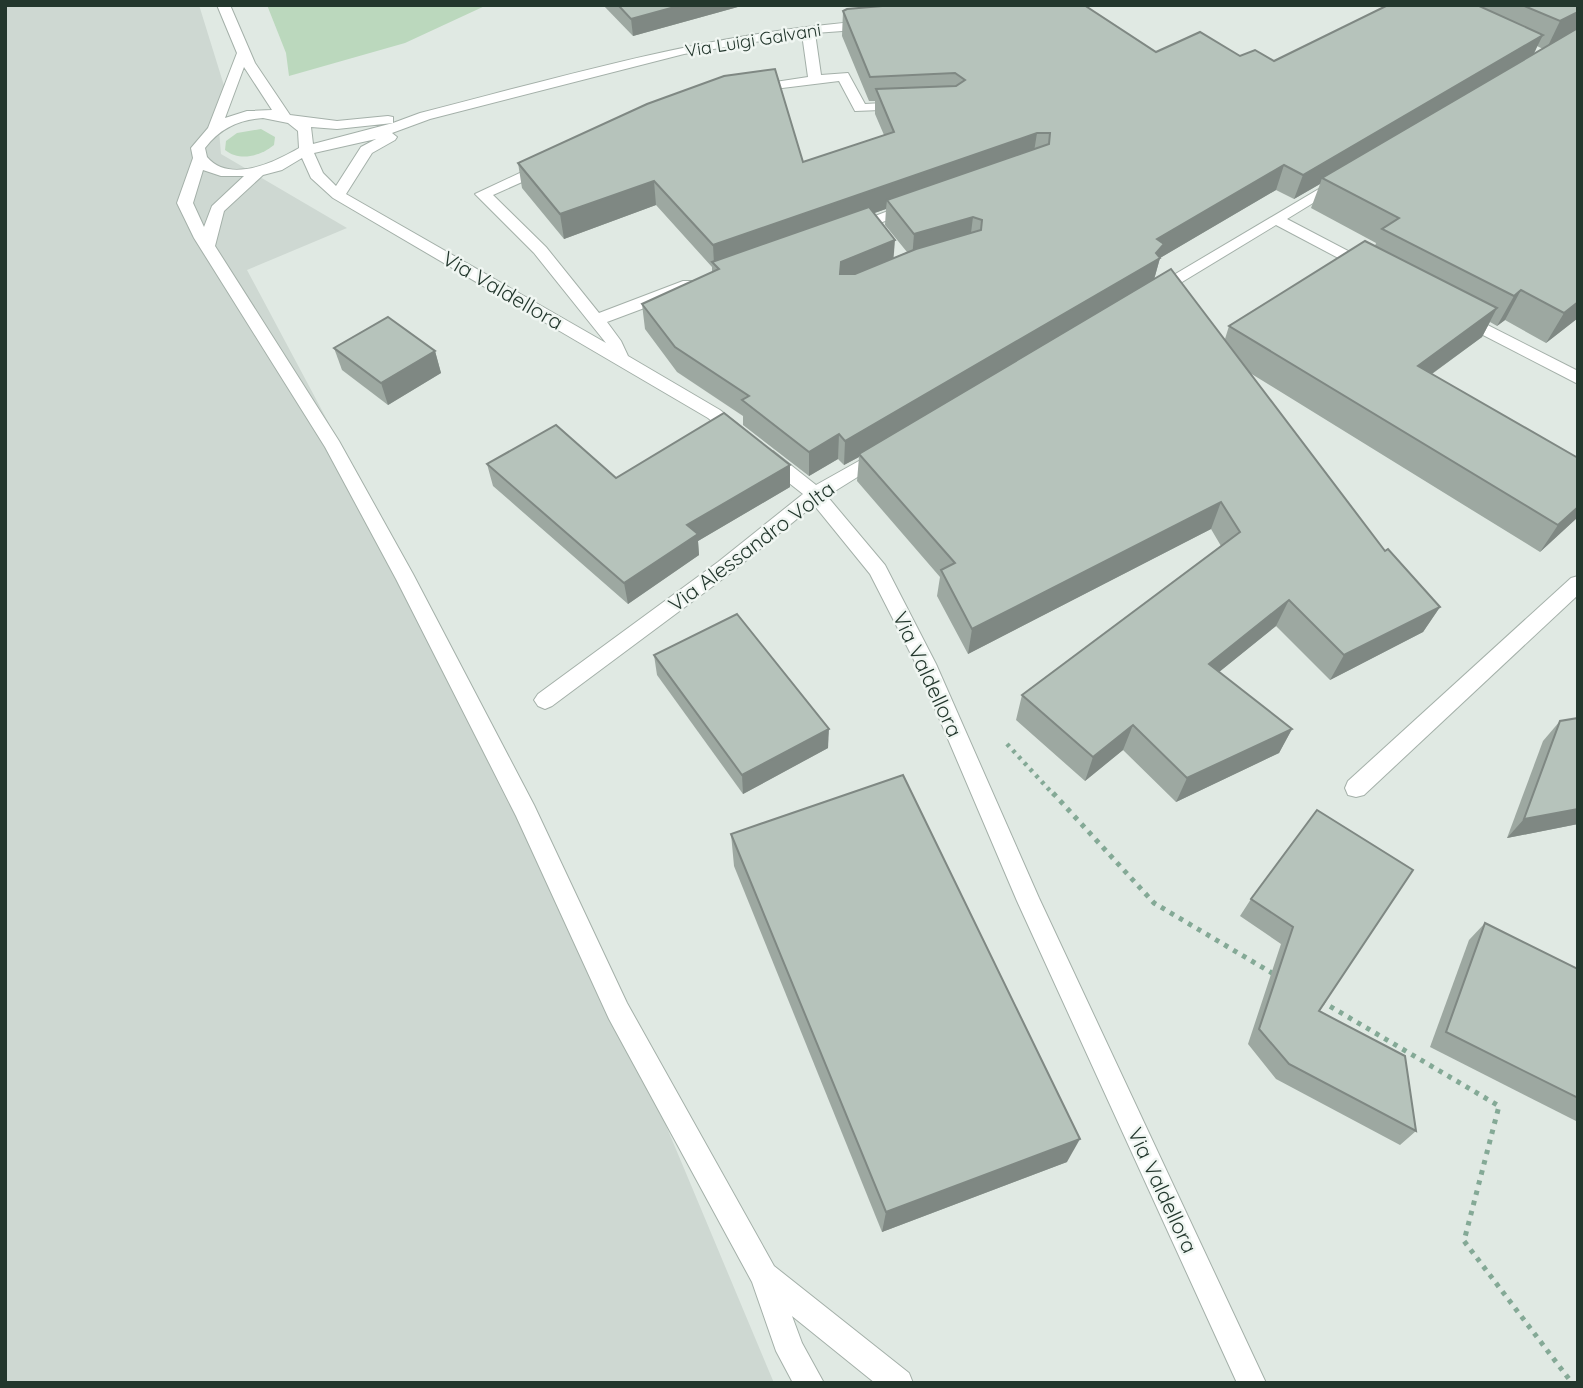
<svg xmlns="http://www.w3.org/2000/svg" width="1583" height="1388" viewBox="0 0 1583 1388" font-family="Quicksand,sans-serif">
<rect width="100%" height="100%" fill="#e0e9e3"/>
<polygon fill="#ced8d2" points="5,5 199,5 226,92 219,131 221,154 347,228 247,270 419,592 618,1011 774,1383 5,1383"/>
<g fill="#bbd8bd">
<polygon points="267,5 487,5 405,43 289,76 286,53"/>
<path d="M 261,129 L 275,137 L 274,145 C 261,156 240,162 225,150 L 226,141 L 237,133 Z"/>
</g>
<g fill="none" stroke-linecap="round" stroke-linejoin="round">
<g stroke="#a4b0a9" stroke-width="2">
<g id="minor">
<path d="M 217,5 L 230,5 L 255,63 L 290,115 L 337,121 L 388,116 L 393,117 L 393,123 L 420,113 C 569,75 716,31 870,21 L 877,25 L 870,29 L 815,33 L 821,75 L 848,73 L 865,104 L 902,102 L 909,106 L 907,109 L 855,111 L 839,81 L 749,92 L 749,86 L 808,77 L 802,34 L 684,54 L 430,119 L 392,133 L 397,137 L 395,140 L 372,153 L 346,194 L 606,343 L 534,253 L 475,194 L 539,164 L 549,164 L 549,170 L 493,195 L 546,247 L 599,313 L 683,281 L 695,281 L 695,289 L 607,322 L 621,341 L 628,356 L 720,410 L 745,430 L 748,434 L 745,438 L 733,438 L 708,418 L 333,198 L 311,178 L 302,158 L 282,170 L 263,175 L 224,211 L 215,246 L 339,441 L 413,574 L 534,805 L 627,1003 L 774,1266 L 909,1373 L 913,1383 L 875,1383 L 792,1316 L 802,1343 L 824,1383 L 793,1383 L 776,1351 L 752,1282 L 609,1019 L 516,816 L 396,579 L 325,447 L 194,238 L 177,203 L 193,158 L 191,148 L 208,128 L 237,53 ZM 244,67 L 272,110 L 247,111 L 225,118 ZM 263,118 L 288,123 L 298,131 L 299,148 C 275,162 230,184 207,157 L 205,148 C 220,128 239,120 263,118 ZM 393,123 L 313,144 L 311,127 L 337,129 ZM 376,139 L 361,147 L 336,186 L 323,173 L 314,153 ZM 203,170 L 221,176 L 244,176 L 212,206 L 204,227 L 193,203 Z"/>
<polygon points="1339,177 1346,181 1344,184 1287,219 1373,264 1373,270 1361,270 1276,225 1159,296 1153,297 1145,292"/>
<polygon points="914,201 919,203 919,209 857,231 852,233 844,228"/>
<polygon points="1460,311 1578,371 1578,384 1454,320 1452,316"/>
<polygon points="882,448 891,454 888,458 827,496 885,565 936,664 1039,898 1266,1383 1237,1383 1017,901 916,664 870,574 814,505 732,572 552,706 545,709 538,706 534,700 538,694 718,562 803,494 761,461 758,456 761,451 773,451 816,485"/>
<polygon points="1578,576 1578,595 1364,795 1356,797 1348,795 1345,788 1348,781 1571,578"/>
</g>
</g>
<polyline stroke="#84a996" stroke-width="4.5" stroke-dasharray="3.5 5" stroke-linecap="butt" points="1007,744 1054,795"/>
<g stroke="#84a996" stroke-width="5" stroke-dasharray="4.5 6" stroke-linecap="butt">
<polyline points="1053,793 1154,903 1277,976"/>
<polyline points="1321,1001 1499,1106 1464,1241 1572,1383"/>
</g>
<use href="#minor" fill="#fff" fill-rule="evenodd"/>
</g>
<g fill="#9da8a1" fill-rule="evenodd">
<polygon points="603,5 745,5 633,36"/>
<path d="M 883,5 L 1084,5 L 1156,52 L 1240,56 L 1274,61 L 1388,5 L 1578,5 L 1578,318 L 1546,343 L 1505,320 L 1497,326 L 1490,322 L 1482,337 L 1432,374 L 1578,517 L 1540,552 L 1250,373 L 1385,551 L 1440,607 L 1423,632 L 1330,680 L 1276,626 L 1219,672 L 1292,729 L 1279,753 L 1176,802 L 1123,750 L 1085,781 L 1016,720 L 1022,695 L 1221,546 L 1211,529 L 968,654 L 937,596 L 940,577 L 857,481 L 859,457 L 844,465 L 838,459 L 809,476 L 743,425 L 743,416 L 677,372 L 645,329 L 642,304 L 712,272 L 712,267 L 656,205 L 564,239 L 522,188 L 518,163 L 803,162 L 884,135 L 875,114 L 875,101 L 869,101 L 842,36 L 843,11 L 882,6 ZM 1537,46 L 1543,49 L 1534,54 ZM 1320,184 L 1311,208 L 1376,243 L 1375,246 L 1229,326 L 1225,339 L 1154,280 L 1160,258 L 1276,190 L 1294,199 ZM 886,209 L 885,225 L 907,252 L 893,258 L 874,213 Z"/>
<polygon points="334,348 435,351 441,373 388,405 342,370"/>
<polygon points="487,464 616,478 790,465 790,487 698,541 699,555 628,604 493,486"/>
<polygon points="654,655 828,748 743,794 657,675"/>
<polygon points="1578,718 1578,824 1507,838 1543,741 1560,721"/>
<polygon points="1317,810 1319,1011 1416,1131 1400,1145 1276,1079 1248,1044 1281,944 1240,916 1251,899"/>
<polygon points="731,834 1067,1162 882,1232 734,866"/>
<polygon points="1485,923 1578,969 1578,1122 1430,1047 1469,940"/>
</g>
<g fill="#7f8883">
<polygon points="682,5 745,5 633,36 631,19"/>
<polygon points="1578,12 1578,32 1546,50 1560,21"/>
<polygon points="1543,35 1531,59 1322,178 1320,184 1294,199 1303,175"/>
<polygon points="1037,133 1033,158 887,200 886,209 718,268 714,264 713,245"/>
<polygon points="1284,165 1276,190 1160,258 1153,283 859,454 859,457 844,465 845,441 1157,239"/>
<polygon points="654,181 656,205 564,239 560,214"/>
<polygon points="973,217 970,241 912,259 914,234"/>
<polygon points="895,240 893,265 840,287 841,262"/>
<polygon points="1521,290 1505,320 1497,326 1514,296"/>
<polygon points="1578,302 1578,318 1546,343 1564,313"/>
<polygon points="1497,308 1482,337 1404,394 1418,366"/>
<polygon points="435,351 441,373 388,405 381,383"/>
<polygon points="839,434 838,459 809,476 809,452"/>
<polygon points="790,465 790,487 698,541 699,555 628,604 624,583 687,525"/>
<polygon points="1221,502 1211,529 968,654 972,629"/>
<polygon points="1578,507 1578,517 1540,552 1558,525"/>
<polygon points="1289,600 1276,626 1198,689 1209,664"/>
<polygon points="1440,607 1423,632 1330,680 1344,655"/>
<polygon points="1133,725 1123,750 1085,781 1093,757"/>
<polygon points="829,729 828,748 743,794 742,775"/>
<polygon points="1292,729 1279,753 1176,802 1187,778"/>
<polygon points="1578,809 1578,824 1507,838 1524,819"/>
<polygon points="1080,1139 1067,1162 882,1232 886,1212"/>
</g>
<g fill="#b6c3bb" stroke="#7f8883" stroke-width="2">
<polygon points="618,5 682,5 631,19"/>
<polygon points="894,5 1084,5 1156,52 1200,32 1240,56 1255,50 1274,61 1388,5 1477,5 1543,35 1303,175 1284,165 1157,239 1164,244 1156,253 1160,258 845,441 839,434 809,452 742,400 749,396 675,347 642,304 719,269 712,262 869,207 895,240 841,262 840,274 855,274 916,249 981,230 982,220 973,217 914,234 887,200 1049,144 1050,133 1037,133 713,245 654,181 560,214 518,163 647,104 724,76 775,69 803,162 894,132 876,89 956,86 965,80 955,73 870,77 843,11 847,9"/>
<polygon points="1522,5 1578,5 1578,12 1560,21"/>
<polygon points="1578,28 1578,302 1564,313 1521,290 1514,296 1382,229 1399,218 1322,178"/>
<polygon points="1365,241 1497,308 1418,366 1578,458 1578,507 1558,525 1229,326"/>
<polygon points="1171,269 1385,551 1388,549 1440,607 1344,655 1289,600 1209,664 1292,729 1187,778 1133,725 1093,757 1022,695 1240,532 1221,502 972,629 941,570 955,563 859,454"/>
<polygon points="388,317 435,351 381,383 334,348"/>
<polygon points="724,413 790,465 687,525 698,534 624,583 487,464 556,425 616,478"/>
<polygon points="737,614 829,729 742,775 654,655"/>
<polygon points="1578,718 1578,809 1524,819 1560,721"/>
<polygon points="903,775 1080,1139 886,1212 731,834"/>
<polygon points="1317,810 1413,870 1319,1011 1405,1056 1416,1131 1289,1064 1259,1029 1293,927 1251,899"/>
<polygon points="1485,923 1578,969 1578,1098 1446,1032"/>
</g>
<g text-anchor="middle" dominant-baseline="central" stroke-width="5" stroke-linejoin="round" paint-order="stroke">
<g font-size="18" fill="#23372d" stroke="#f0f6f2">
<text transform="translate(753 40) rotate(-9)">Via Luigi Galvani</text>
</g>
<g font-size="21" fill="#23372d" stroke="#f0f6f2">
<text transform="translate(503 290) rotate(30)">Via Valdellora</text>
<text transform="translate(751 546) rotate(-37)">Via Alessandro Volta</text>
<text transform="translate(928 674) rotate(65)">Via Valdellora</text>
<text transform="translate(1163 1190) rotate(65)">Via Valdellora</text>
</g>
</g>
<rect width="1583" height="1388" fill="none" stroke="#23372d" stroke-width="14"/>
</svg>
